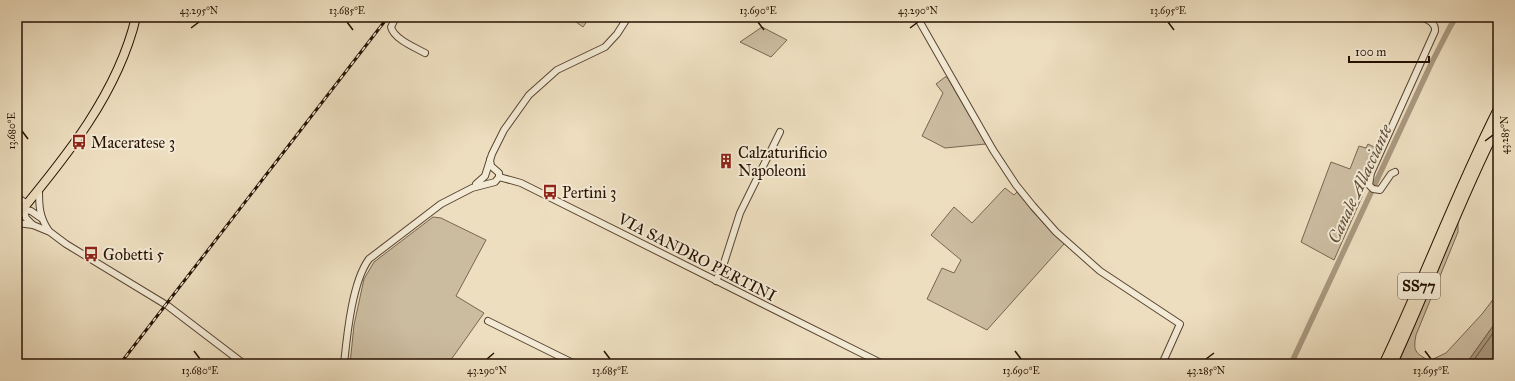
<svg xmlns="http://www.w3.org/2000/svg" width="1515" height="381" viewBox="0 0 1515 381" font-family="'IM FELL Great Primer',serif">
<rect width="100%" height="100%" fill="#eddebf"/>
<filter id="stains"><feTurbulence type="fractalNoise" baseFrequency=".005" numOctaves="4"/><feColorMatrix values="0 0 0 0 .2 0 0 0 0 .09 0 0 0 0 .02 0 0 0 .5 -.17"/></filter>
<radialGradient id="worn" r=".72"><stop offset=".6" stop-color="#630" stop-opacity="0"/><stop offset="1" stop-color="#630" stop-opacity=".3"/></radialGradient>
<g fill="#cbbb9f" stroke="#786650">
<polygon points="569,17 590,17 583,27"/>
<polygon points="762,27 787,40 771,57 740,42"/>
<polygon points="945,77 947,77 986,144 945,148 922,136 943,93 936,84"/>
<polygon points="1368,144 1378,149 1365,179 1362,197 1334,260 1301,242 1331,162 1350,169 1359,146 1366,148"/>
<polygon points="1005,188 1014,195 1017,192 1035,214 1064,244 987,330 927,299 942,268 954,273 961,260 931,235 954,207 972,223"/>
<polygon points="433,217 441,218 486,240 456,296 484,313 448,364 350,364 354,325 364,279 374,262"/>
<path d="M 1458,221 L 1458,232 L 1416,335 C 1413,352 1415,352 1429,361 L 1446,353 L 1482,314 L 1498,293 L 1498,319 L 1466,364 L 1398,364 Z"/>
</g>
<polygon fill="#a9987f" stroke="#75624d" points="1498,319 1498,364 1466,364"/>
<g fill="none" stroke-linecap="round" stroke-linejoin="round">
<polyline stroke="#685440" stroke-width="1" points="1471,364 1498,326"/>
<polyline stroke="#a9987f" stroke-width="5.5" points="1291,364 1432,62 1450,27 1456,17"/>
<g stroke="#584431" stroke-width="8">
<g id="minor">
<polyline points="176,17 177,18"/>
<path d="M 396,17 L 391,27 C 394,39 414,47 425,53"/>
<polyline points="917,17 993,150 1016,185 1033,206 1056,232 1100,271 1180,324 1162,364"/>
<polyline points="490,160 491,166 499,173 499,177"/>
<path d="M 1395,172 L 1391,174 L 1380,190 L 1373,189 L 1369,185 L 1371,173 L 1435,31 C 1436,23 1428,20 1422,17"/>
<polyline points="499,177 521,183 883,364"/>
<polyline points="476,184 485,176 492,154 504,130 529,95 557,70 605,47 617,34 628,17"/>
<path d="M 39,189 C 39,205 39,217 49,231"/>
<polyline points="17,197 27,204"/>
<polyline points="17,223 33,225 50,232 66,244 168,306 244,364"/>
<polyline points="33,225 26,218 23,209 31,211 41,218"/>
<polyline points="716,281 724,263 740,213 780,132"/>
<polyline points="488,321 575,364"/>
<path d="M 344,364 C 347,335 352,282 369,259 L 441,204 L 472,188 L 495,182 L 499,177"/>
</g>
</g>
<g stroke="#261102" stroke-width="10">
<path id="major" d="M 17,216 C 66,157 118,93 136,17"/>
</g>
<g stroke="#261102" stroke-width="11">
<g id="highway">
<path d="M 1384,364 C 1424,280 1456,193 1498,110"/>
<path d="M 1392,364 C 1429,285 1458,202 1498,124"/>
</g>
</g>
<use href="#minor" stroke="#f3ead5" stroke-width="6"/>
<use href="#major" stroke="#eddebf" stroke-width="8"/>
<use href="#highway" stroke="#eddebf" stroke-width="9"/>
<g stroke="#261102" stroke-width="3">
<polyline id="rail" points="120,364 388,17"/>
</g>
<use href="#rail" stroke="#f3ead5" stroke-width="1.5" stroke-dasharray="4.5" stroke-linecap="butt"/>
</g>
<path fill="none" stroke="#261102" stroke-width="1.5" d="M 347,22 L 353,30M 758,22 L 764,30M 1168,22 L 1174,30M 191,28 L 199,22M 910,28 L 918,22M 22,131 L 28,139M 1485,141 L 1493,135M 194,351 L 200,359M 604,351 L 610,359M 1015,351 L 1021,359M 1425,351 L 1431,359M 487,359 L 494,353M 1206,359 L 1214,353"/>
<defs>
<g id="bus-bare" transform="scale(1.2)"><path d="M-5-6H5V4H4V6H2V4H-2V6H-4V4H-5ZM-3.5-4V0h7V-4ZM-3.5 1.2v1.5H-2V1.2ZM2 1.2v1.5H3.5V1.2Z" fill="#8f2418" stroke="#f3ead5" stroke-width="2.5" paint-order="stroke"/></g>
<g id="building-bare" transform="scale(1.2)"><path d="M-4-6H4V6H1V3H-1V6H-4ZM-2.5-4.3h1.7v1.8h-1.7ZM.8-4.3h1.7v1.8H.8ZM-2.5-1h1.7V.8h-1.7ZM.8-1h1.7V.8H.8Z" fill="#8f2418" stroke="#f3ead5" stroke-width="2.5" paint-order="stroke"/></g>
</defs>
<g fill-rule="evenodd">
<use href="#bus-bare" x="79" y="142"/>
<use href="#building-bare" x="726" y="161"/>
<use href="#bus-bare" x="550" y="192"/>
<use href="#bus-bare" x="91" y="254"/>
</g>
<g text-anchor="middle" dominant-baseline="central" stroke-width="4" stroke-linejoin="round" paint-order="stroke">
<rect fill="#f3ead5" stroke="#645241" stroke-width="1" x="1398" y="273" width="42" height="26" rx="3"/>
<g font-size="15" font-weight="bold" fill="#261102">
<text x="1419" y="286">SS77</text>
</g>
<g font-size="16" fill="#261102" stroke="#f3ead5" text-anchor="start">
<text x="91" y="142">Maceratese 3</text>
<text x="738" y="152">Calzaturificio<tspan x="738" dy="18">Napoleoni</tspan></text>
<text x="562" y="192">Pertini 3</text>
<text x="103" y="254">Gobetti 5</text>
</g>
<g font-size="16" fill="#261102" stroke="#f3ead5">
<text transform="translate(697 257) rotate(27)">VIA SANDRO PERTINI</text>
</g>
<g font-size="17" font-style="italic" fill="#614e3a" stroke="#f3ead5">
<text transform="translate(1360 184) rotate(-65)">Canale Allacciante</text>
</g>
</g>
<rect width="1515" height="381" fill="none" stroke="#eddebf" stroke-width="44"/>
<path d="M1349 56v6h80v-6" fill="none" stroke="#261102" stroke-width="2"/>
<text x="1355" y="56" font-size="12" fill="#261102" stroke="#f3ead5" stroke-width="3" paint-order="stroke">100 m</text>
<rect x="22" y="22" width="1471" height="337" fill="none" stroke="#261102" stroke-width="1.5"/>
<g font-size="10" text-anchor="middle" fill="#261102">
<text x="199" y="14">43.295°N</text>
<text x="347" y="14">13.685°E</text>
<text x="758" y="14">13.690°E</text>
<text x="918" y="14">43.290°N</text>
<text x="1168" y="14">13.695°E</text>
<text transform="translate(11 131) rotate(-90)" y="4">13.680°E</text>
<text transform="translate(1504 135) rotate(-90)" y="4">43.285°N</text>
<text x="200" y="374">13.680°E</text>
<text x="487" y="374">43.290°N</text>
<text x="610" y="374">13.685°E</text>
<text x="1021" y="374">13.690°E</text>
<text x="1206" y="374">43.285°N</text>
<text x="1431" y="374">13.695°E</text>
</g>
<rect width="100%" height="100%" filter="url(#stains)"/>
<rect width="100%" height="100%" fill="url(#worn)"/>
</svg>
